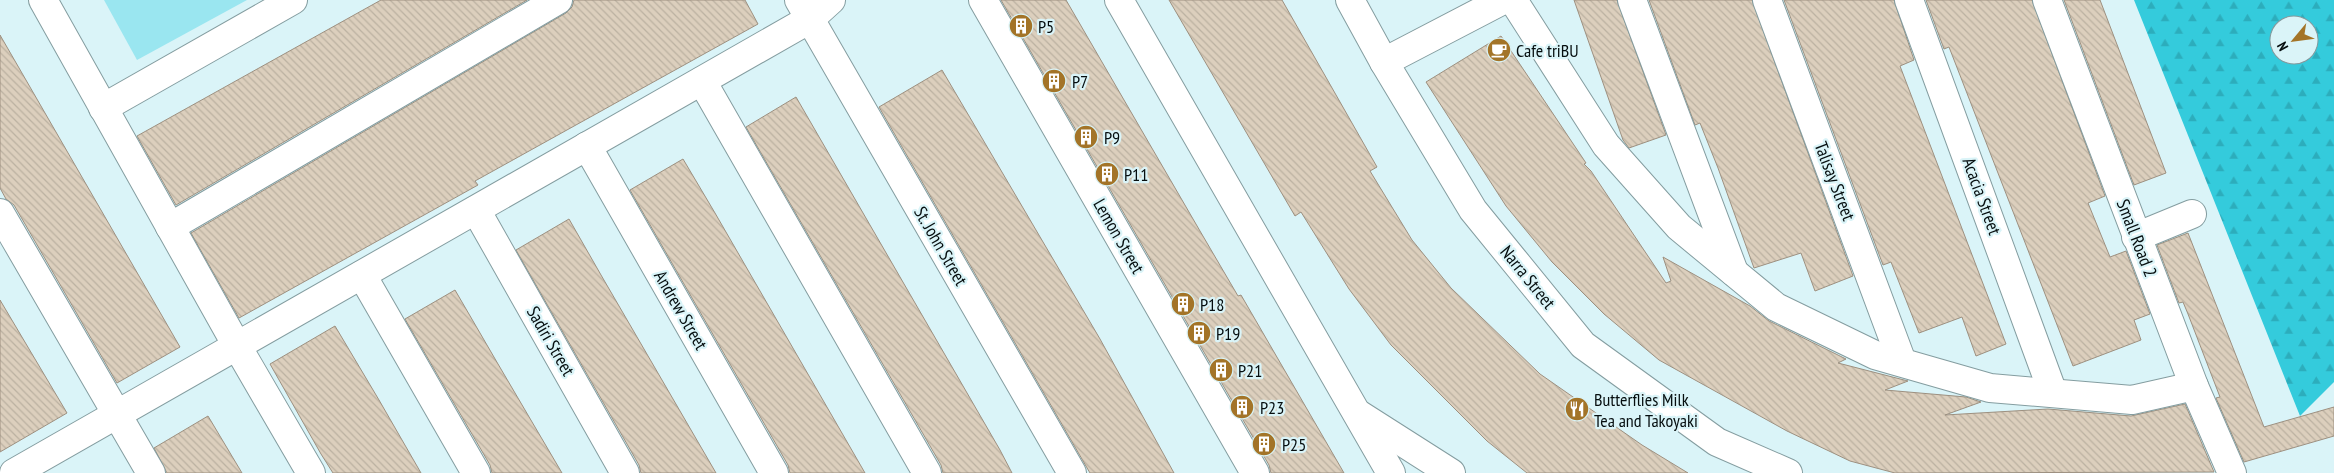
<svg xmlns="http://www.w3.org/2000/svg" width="2334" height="473" viewBox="0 0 2334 473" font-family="'PT Sans Narrow',sans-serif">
<defs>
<pattern id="forest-firs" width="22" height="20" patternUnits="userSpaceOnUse" patternTransform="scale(1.25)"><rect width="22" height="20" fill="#34cbdc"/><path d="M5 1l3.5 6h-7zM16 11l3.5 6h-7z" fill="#2cadbc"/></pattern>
<pattern id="building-back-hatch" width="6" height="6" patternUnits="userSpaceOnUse" patternTransform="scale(1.25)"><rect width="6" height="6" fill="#dccfbd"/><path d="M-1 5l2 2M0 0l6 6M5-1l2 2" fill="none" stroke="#bbb1a1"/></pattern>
</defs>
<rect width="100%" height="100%" fill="#daf4f8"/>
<path fill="url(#forest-firs)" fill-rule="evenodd" d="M 2134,0 L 2334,0 L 2334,382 L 2300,416 ZM 2279,25 L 2309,25 L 2309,55 L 2279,55 Z"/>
<polygon fill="#9ae6f0" points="104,0 247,0 137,60"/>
<g fill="url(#building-back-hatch)" stroke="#9d9080">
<polygon points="381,0 527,0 176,205 137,136"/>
<polygon points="574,0 745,0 758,24 475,181 478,185 239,318 191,233 566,13 572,7"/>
<polygon points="1001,0 1066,0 1200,231 1238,296 1241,295 1344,473 1271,473 1269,465"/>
<polygon points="1169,0 1282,0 1377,167 1370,171 1412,240 1451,288 1540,374 1642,445 1688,473 1527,473 1487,441 1391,345 1349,289 1301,212 1295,216"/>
<polygon points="1574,0 1617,0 1666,135 1629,148 1623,140"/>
<polygon points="1649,0 1752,0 1853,276 1815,291 1801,253 1754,268 1718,168 1700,123 1695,125"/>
<polygon points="1784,0 1894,0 1914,60 1900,66 2006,344 1976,356 1962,317 1919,333 1891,262 1883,265"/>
<polygon points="1926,0 2032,0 2105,196 2088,203 2110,257 2126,251 2150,314 2134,320 2141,340 2073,366 1949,47 1944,49"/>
<polygon points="2064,0 2100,0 2166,173 2134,185"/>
<polygon points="0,35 180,347 117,383 14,205 6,199 0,188"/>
<polygon points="1501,36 1586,163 1584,164 1591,171 1666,283 1671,281 1663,257 1750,306 1769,321 1846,359 1838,363 1908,381 1885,390 1966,397 1981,402 1945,415 2048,409 2131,416 2185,404 2214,472 1895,473 1850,461 1787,431 1659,360 1604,314 1552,262 1506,206 1426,82"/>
<polygon points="942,70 1100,339 1174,473 1090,473 879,107"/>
<polygon points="796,97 1000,450 1012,473 943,473 941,465 746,127"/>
<polygon points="683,159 715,213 865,473 790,473 788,465 630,190"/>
<polygon points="569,219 601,275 716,473 641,473 639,465 516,250"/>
<polygon points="2188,233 2264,427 2334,407 2334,436 2244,462 2216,398 2220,397 2188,314 2183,302 2179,303 2157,245"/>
<polygon points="455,290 498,364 562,473 492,473 490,465 405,319"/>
<polygon points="0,300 67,413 0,452"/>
<polygon points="335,326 379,400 421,473 333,473 321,454 270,364"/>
<polygon points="208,416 242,473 167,473 154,448"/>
</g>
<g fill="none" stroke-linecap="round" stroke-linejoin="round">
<g stroke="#849da0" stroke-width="30">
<g id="minor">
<polyline points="43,0 237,346 311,473"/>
<polyline points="799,0 1072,473"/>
<polyline points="983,0 1255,473"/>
<polyline points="1119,0 1391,473"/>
<polyline points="1513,0 1606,145 1679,227 1776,307 1875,355 1990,388 2132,400 2194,386"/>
<polyline points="1632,0 1734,272"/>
<polyline points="1767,0 1902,362"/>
<polyline points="1909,0 2053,393"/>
<polyline points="2047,0 2194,386 2232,473"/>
<polyline points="1384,62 1503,0"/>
<polyline points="702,81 927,473"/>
<polyline points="103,108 293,0"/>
<polyline points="587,146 774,473"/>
<polyline points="476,210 625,473"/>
<polyline points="0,213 151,473"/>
<polyline points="170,227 558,0"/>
<polyline points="2136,237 2192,214"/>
<polyline points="362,275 476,473"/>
<polyline points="1360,415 1451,473"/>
<polyline points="14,473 810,19 831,0"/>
</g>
</g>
<g stroke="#849da0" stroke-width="30">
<polyline id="tertiary" points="1350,0 1384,62 1473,210 1583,345 1717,442 1788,473"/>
</g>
<use href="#minor" stroke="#fff" stroke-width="28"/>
<use href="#tertiary" stroke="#fff" stroke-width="28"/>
</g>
<defs>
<g id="building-disc" transform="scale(1.25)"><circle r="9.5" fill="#a37428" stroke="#daf4f8"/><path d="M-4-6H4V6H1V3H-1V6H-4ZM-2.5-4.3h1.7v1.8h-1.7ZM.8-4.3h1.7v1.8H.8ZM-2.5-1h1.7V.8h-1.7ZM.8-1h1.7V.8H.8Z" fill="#fff"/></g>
<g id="cafe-disc" transform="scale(1.25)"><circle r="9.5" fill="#a37428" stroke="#daf4f8"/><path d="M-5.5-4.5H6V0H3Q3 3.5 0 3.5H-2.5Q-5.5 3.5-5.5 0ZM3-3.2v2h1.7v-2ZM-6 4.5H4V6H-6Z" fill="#fff"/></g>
<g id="restaurant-disc" transform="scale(1.25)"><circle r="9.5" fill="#a37428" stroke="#daf4f8"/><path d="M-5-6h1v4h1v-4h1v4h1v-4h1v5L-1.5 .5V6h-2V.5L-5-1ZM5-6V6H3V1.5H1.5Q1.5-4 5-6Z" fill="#fff"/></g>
</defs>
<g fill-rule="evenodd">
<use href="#building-disc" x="1021" y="26"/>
<use href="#cafe-disc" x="1499" y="50"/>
<use href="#building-disc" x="1054" y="81"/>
<use href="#building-disc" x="1086" y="137"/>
<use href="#building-disc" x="1107" y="174"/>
<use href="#building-disc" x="1183" y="304"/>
<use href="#building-disc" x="1199" y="333"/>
<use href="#building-disc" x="1221" y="370"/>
<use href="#building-disc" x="1242" y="407"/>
<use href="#restaurant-disc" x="1577" y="409"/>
<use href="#building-disc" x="1264" y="444"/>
</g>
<g text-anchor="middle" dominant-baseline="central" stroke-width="4.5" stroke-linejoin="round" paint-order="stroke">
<g font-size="18" fill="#060e0f" stroke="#daf4f8" text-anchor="start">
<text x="1038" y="26">P5</text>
<text x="1516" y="50">Cafe triBU</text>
<text x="1072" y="81">P7</text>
<text x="1104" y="137">P9</text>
<text x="1124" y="174">P11</text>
<text x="1200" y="304">P18</text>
<text x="1216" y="333">P19</text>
<text x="1238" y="370">P21</text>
<text x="1594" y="399">Butterflies Milk<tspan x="1594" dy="21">Tea and Takoyaki</tspan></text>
<text x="1260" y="407">P23</text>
<text x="1282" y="444">P25</text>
</g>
<g font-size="18" fill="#060e0f" stroke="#daf4f8">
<text transform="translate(1835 181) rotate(69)">Talisay Street</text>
<text transform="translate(1982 196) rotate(70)">Acacia Street</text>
<text transform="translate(1119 236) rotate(60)">Lemon Street</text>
<text transform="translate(2137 238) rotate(69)">Small Road 2</text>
<text transform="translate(941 246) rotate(60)">St. John Street</text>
<text transform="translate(1528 277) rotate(51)">Narra Street</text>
<text transform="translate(681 310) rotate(60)">Andrew Street</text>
<text transform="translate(551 341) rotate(60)">Sadiri Street</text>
</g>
</g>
<g transform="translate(2294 40) rotate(241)"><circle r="24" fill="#daf4f8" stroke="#85989b"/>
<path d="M0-4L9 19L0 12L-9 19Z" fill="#a37428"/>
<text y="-8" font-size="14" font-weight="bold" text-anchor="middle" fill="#060e0f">N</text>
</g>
</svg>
